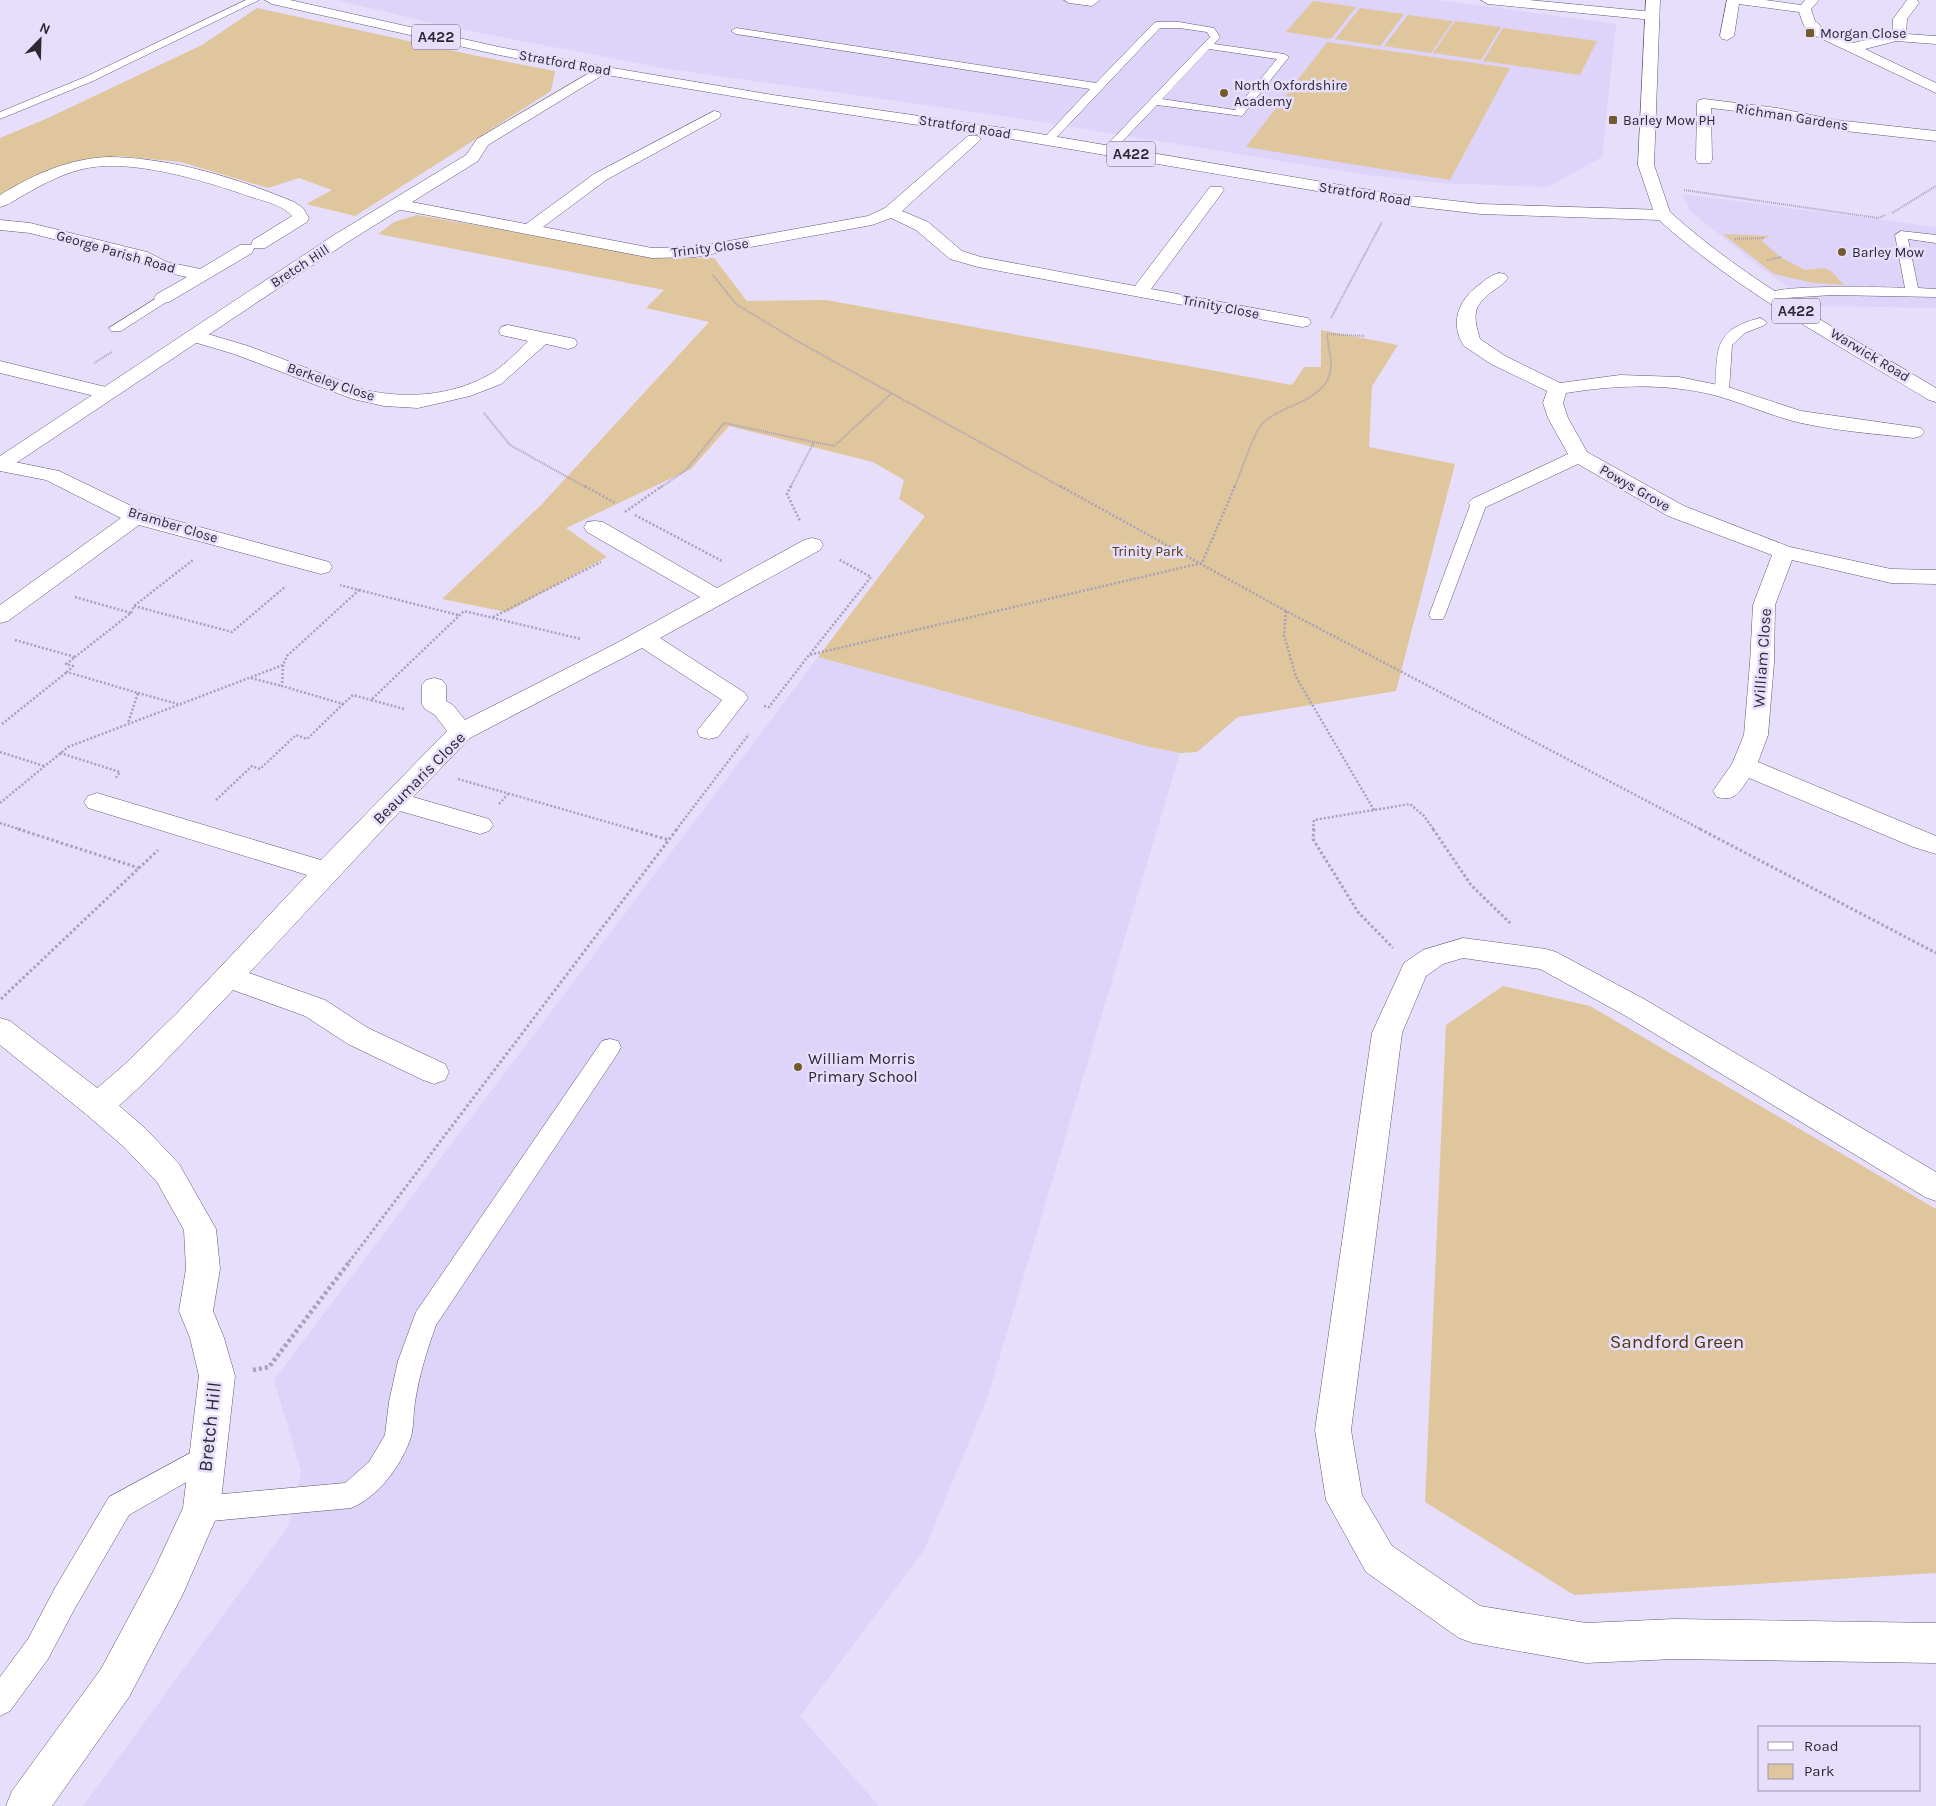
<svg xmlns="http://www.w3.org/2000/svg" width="1936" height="1806" viewBox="0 0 1936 1806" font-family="Karla,sans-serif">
<rect width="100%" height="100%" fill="#e7defc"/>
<g fill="#ded3f9">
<polygon points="337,0 1438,0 1616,24 1602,157 1548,187 1441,183 1367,175 1016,118 662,68 435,24"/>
<polygon points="1682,194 1936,227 1936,308 1819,306 1765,271 1691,212"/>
<polygon points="818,657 1146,746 1180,753 987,1399 924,1550 800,1716 879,1806 83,1806 288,1527 301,1471 274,1380"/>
</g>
<g fill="#dfc69c">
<polygon points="1313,1 1356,7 1331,39 1286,32"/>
<polygon points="257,8 482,57 555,71 551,91 355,216 306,204 332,190 299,178 268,188 181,162 118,156 64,166 0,196 0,138 48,118 202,45"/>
<polygon points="1360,8 1404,14 1380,46 1335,39"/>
<polygon points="1408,15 1453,21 1431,53 1384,46"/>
<polygon points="1455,21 1501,27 1481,60 1433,53"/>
<polygon points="1503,28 1597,41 1580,75 1483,61"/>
<polygon points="1327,42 1510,68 1450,180 1246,147"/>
<polygon points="417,215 656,257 714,258 747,301 826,300 1292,385 1304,367 1321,367 1321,330 1398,345 1372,386 1369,447 1455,464 1396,691 1238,717 1197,752 1180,753 1146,746 818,657 925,516 899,499 904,480 873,462 729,426 691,469 566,528 607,557 507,612 442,599 542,504 709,322 646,308 664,290 378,234 394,222"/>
<polygon points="1723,234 1770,236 1761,240 1780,257 1805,270 1824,268 1831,271 1844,285 1814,283 1774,274"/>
<polygon points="1503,986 1590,1006 1936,1209 1936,1573 1574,1595 1425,1502 1446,1025"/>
</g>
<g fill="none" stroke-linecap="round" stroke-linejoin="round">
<g stroke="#605872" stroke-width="1">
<g id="service">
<polygon points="246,0 259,0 93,81 0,119 0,112 85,77"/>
<polygon points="1064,0 1100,0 1092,6 1069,3"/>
<path d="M 1157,22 L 1179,22 L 1214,28 L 1220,37 L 1214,44 L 1284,54 L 1289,57 L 1242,116 L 1157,105 L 1112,152 L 1108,153 L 1102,150 L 1104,148 L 1210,37 L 1207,32 L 1179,28 L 1160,28 L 1052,142 L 1048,143 L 1042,140 L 1044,138 L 1090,89 L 736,34 L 731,31 L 736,28 L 1096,83 L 1154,23 ZM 1209,49 L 1277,59 L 1235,110 L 1162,99 Z"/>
<path d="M 1901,231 L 1936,235 L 1936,243 L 1908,239 L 1918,288 L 1936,289 L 1936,297 L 1832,295 L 1770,299 L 1764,295 C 1773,284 1885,287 1905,288 L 1895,235 Z"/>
<polygon points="163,294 168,295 169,298 168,301 121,331 111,331 109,328"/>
<path d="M 1760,318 L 1767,322 L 1765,325 L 1745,333 L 1732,345 L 1729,391 L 1722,395 L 1717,394 L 1715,391 C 1718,350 1712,330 1760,318 Z"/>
<polygon points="1479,498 1484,500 1487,503 1445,615 1443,619 1431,619 1429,615 1471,503 1474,500"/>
<path d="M 610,1039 L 618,1041 L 621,1047 L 618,1053 L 436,1325 C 427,1350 419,1376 415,1402 C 413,1414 414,1429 410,1440 C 400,1467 378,1497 351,1508 L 201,1522 L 191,1518 L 187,1509 L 191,1500 L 201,1496 L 345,1483 L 369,1462 L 385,1435 L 389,1402 L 398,1361 L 416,1312 L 602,1041 Z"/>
<polygon points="207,1444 216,1447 220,1456 216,1465 129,1515 75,1608 48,1659 10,1711 0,1716 0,1677 28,1639 55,1588 109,1497"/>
</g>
</g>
<g stroke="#605872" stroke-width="1">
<g id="minor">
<polygon points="1481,0 1529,0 1653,12 1660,16 1653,20 1488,4"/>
<polygon points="1727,0 1765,0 1801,5 1805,0 1819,0 1811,9 1815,21 1824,29 1853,43 1891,34 1893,32 1893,19 1907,0 1917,0 1919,3 1907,19 1906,34 1936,36 1936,44 1896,41 1865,49 1936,83 1936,93 1814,35 1804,26 1799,12 1739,4 1734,36 1727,40 1722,39 1720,36"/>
<polygon points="1704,99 1777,108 1836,120 1936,131 1936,141 1836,130 1777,116 1711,108 1712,160 1710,163 1698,163 1696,160 1697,103 1699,100"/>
<polygon points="714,111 719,112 721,115 719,118 606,180 543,227 652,248 695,247 868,216 885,208 968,136 978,136 981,139 978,142 902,211 928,222 962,251 981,257 1135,286 1210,187 1222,187 1224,190 1151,289 1302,317 1308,318 1311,322 1308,326 1302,327 978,267 950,259 916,230 891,218 872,225 695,257 652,258 396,209 390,207 388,204 390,201 396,199 526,224 594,174"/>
<path d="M 110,157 C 172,158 237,178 294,202 L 303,208 L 309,218 L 307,222 L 265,248 L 254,248 L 252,253 L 169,302 L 163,303 L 157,302 L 154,298 L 157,294 L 187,277 L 156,270 L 135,260 L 30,233 L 0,230 L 0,220 L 30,223 L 147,252 L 167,262 L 200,269 L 240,245 L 251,245 L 253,240 L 292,216 C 283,205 264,201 251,197 C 206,181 126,156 79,170 C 60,175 41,185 24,195 C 16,199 9,205 0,207 L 0,195 C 34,174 70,158 110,157 Z"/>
<path d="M 1499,273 L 1505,274 L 1508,278 C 1504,284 1498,287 1493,291 C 1472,306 1473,316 1480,339 L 1505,356 L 1560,383 L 1620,375 L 1679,377 L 1728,387 L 1801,411 L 1921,428 L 1924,432 L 1921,436 L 1914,438 C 1876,434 1838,431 1801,423 C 1771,416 1743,403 1714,395 C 1665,383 1615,385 1566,393 L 1563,403 L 1568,418 L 1587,452 L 1684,506 L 1790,547 L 1891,569 L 1936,570 L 1936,584 L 1891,583 L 1792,560 L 1775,605 L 1774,663 L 1768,735 L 1758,762 L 1936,836 L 1936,854 L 1913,847 L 1749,778 C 1739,792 1736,802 1717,797 L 1713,791 L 1732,764 L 1744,735 L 1750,663 L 1753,605 L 1772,555 L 1668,516 L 1578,464 L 1486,507 L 1479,509 L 1472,507 L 1468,503 L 1472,499 L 1568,454 L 1548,418 L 1543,403 L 1547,391 L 1491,364 L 1464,346 C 1449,323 1459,299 1479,285 C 1485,280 1491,275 1499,273 Z"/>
<path d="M 508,325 L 575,339 L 577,343 L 575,347 L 568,349 L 546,344 L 501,384 L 470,396 L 418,408 L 384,406 L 353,399 L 234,354 L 187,340 L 185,336 L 187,332 L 194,330 L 201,332 L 248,346 L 365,390 C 406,399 450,396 487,376 C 502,368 516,353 528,341 L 501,335 L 499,331 L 501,327 Z"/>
<polygon points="0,361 114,389 117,393 114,397 107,399 0,373"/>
<polygon points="0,459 59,471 144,512 329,562 332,567 329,572 321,574 139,525 8,621 0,623 0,605 121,518 46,480 0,471"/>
<polygon points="595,521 603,522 717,588 804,540 812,538 820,540 823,545 820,550 660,638 745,693 748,698 718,737 709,739 700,737 697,731 722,700 642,648 470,738 413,797 489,819 493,825 489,831 480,834 400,811 249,973 325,1000 368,1028 445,1064 449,1072 445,1080 434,1084 423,1080 348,1044 305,1016 233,990 147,1080 109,1115 98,1118 87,1115 83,1106 87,1097 125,1064 177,1013 307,875 88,808 84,802 88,796 97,793 321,860 447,731 435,715 425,709 422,704 422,685 426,680 434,678 442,680 446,685 446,701 453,705 465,720 615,644 700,597 587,532 584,527 587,522"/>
<polygon points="1463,938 1546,949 1556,952 1644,999 1936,1172 1936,1201 1925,1197 1624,1015 1540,969 1463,958 1443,964 1426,976 1402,1033 1351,1430 1362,1495 1392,1546 1480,1606 1586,1623 1674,1619 1936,1623 1936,1663 1674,1659 1586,1663 1473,1643 1459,1638 1366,1572 1326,1500 1315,1430 1372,1033 1404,963 1423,950"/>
</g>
</g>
<g stroke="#605872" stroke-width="1">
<g id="tertiary">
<polygon points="601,66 606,67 608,70 606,73 488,145 478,161 346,243 7,469 0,471 0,456 334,235 466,155 477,139"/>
<polygon points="0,1018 10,1021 109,1097 146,1129 179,1164 216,1229 220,1269 213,1311 224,1338 235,1376 220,1509 182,1596 129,1697 52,1806 6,1806 12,1791 101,1669 154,1570 183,1508 199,1376 190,1338 179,1311 186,1269 184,1230 157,1182 124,1147 87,1115 0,1045"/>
</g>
</g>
<g stroke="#605872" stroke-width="1">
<polygon id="secondary" points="1646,0 1660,0 1654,165 1671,215 1669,219 1657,219 1655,215 1638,165"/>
</g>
<g stroke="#605872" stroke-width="1">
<path id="primary" d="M 265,0 L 290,0 L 499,47 L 601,66 L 773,95 L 1017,130 L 1393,194 L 1481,204 L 1663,210 L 1669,211 C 1748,283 1845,333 1936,388 L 1936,402 L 1929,400 C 1839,345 1737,291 1659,220 L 1481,214 L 1393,204 L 1017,140 L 773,103 L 601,74 L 499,55 L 272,4 Z"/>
</g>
<g stroke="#a8a1b9" stroke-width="2" stroke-dasharray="1 1" stroke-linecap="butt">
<polyline points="1684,190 1878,218 1886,215"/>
<polyline points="1892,213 1936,186"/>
<polyline points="1735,239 1764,238"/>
<polyline points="1767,260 1782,257"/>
<polyline points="713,275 736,304 797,341 1063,488"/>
<polyline points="1331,318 1382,222"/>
<polyline points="1327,334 1364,336"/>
<polyline points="94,363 112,352"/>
<polyline points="484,413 510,445 587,488"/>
<polyline points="660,488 686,470 724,423 814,442"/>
<polyline points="790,488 814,442 834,446 892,393"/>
<path d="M 1234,488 C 1240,475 1254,432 1262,424 C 1282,403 1330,402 1331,365 C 1331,356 1328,345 1327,335"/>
</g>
<g stroke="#a8a1b9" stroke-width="2.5" stroke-dasharray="2 2" stroke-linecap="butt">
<polyline points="585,486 615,503"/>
<polyline points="791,486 787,494 800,521"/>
<polyline points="1060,486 1286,611 1702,830"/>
<polyline points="625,512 662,486"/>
<polyline points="635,515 722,561"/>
<polyline points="359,590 458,615"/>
<polyline points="75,597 131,613 75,657"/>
<polyline points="134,606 232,632 286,586"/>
<polyline points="1286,611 1284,635 1296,677 1374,810"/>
<polyline points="131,613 134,606 193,560"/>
<polyline points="493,617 601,562"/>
<polyline points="15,640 75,657 66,664 73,666 67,672 138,693 128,723"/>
<polyline points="810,654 871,577 838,559"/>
<polyline points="283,665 282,686 343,704 353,695 371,700"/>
<polyline points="251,678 282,686"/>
<polyline points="138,693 178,704"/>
<polyline points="764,706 769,707 809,655 1202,563 1235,486"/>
<polyline points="404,709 371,700 464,611 581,639"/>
<polyline points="2,724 67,672"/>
<polyline points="0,752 44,766"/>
<polyline points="60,753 120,772 115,779"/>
<polyline points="458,779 635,830"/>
<polyline points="216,800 252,766 260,769 296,735 307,739 343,704"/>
<polyline points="0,803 68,747 283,665 287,656 359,590 340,585"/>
<polyline points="499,804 508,794"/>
<polyline points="0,823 22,830"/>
<polyline points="676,830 749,734"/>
<polyline points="1313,830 1314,820 1410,804 1424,816 1434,830"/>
</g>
<g stroke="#a8a1b9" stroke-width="3" stroke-dasharray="2.5 2.5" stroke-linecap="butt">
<polyline points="18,829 139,868"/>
<polyline points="631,829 669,840"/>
<polyline points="1314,829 1313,839 1358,912 1393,948"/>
<polyline points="1433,829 1471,885 1510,923"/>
<polyline points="1700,829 1936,953"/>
<polyline points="1,999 158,850"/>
<polyline points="349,1262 677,829"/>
</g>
<polyline stroke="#a8a1b9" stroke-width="4.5" stroke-dasharray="3 3" stroke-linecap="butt" points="253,1370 269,1367 350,1261"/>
<use href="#service" fill="#fff" fill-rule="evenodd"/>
<use href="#minor" fill="#fff" fill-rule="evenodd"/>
<use href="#tertiary" fill="#fff" fill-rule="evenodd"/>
<use href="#secondary" fill="#fff" fill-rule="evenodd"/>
<use href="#primary" fill="#fff" fill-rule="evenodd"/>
</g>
<g fill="#735a2b" stroke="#e7defc" stroke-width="2">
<rect x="1805" y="28" width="10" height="10" rx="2.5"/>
<circle cx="1224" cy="93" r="5"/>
<rect x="1608" y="115" width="10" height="10" rx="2.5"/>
<circle cx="1842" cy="252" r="5"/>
<circle cx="798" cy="1067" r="5"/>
</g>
<g text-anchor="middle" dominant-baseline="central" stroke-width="5" stroke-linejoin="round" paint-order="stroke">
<g font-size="14" fill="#2c2934" stroke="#e7defc" text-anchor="start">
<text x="1820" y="33">Morgan Close</text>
<text x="1234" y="85">North Oxfordshire<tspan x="1234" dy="16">Academy</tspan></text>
<text x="1623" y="120">Barley Mow PH</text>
<text x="1852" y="252">Barley Mow</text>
</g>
<g font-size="14" fill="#2c2934" stroke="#e7defc">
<text transform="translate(565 63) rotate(10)">Stratford Road</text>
<text transform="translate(1792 117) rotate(9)">Richman Gardens</text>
<text transform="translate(965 127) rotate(9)">Stratford Road</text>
<text transform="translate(1365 194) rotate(9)">Stratford Road</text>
<text transform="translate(710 248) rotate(-7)">Trinity Close</text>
<text transform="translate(116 252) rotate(16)">George Parish Road</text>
<text transform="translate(300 266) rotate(-33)">Bretch Hill</text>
<text transform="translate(1221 307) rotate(11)">Trinity Close</text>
<text transform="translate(1870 355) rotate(31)">Warwick Road</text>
<text transform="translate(331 382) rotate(19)">Berkeley Close</text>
<text transform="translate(1635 488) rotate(30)">Powys Grove</text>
<text transform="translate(173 525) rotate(17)">Bramber Close</text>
</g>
<g font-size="14" fill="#4f390a" stroke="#e7defc">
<text x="1148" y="551">Trinity Park</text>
</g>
<g fill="#e7defc" stroke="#645f70" stroke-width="1">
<rect x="412" y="24.5" width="48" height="25" rx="4"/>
<rect x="1107" y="141.5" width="48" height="25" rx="4"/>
<rect x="1772" y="298.5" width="48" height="25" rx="4"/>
</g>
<g font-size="15" font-weight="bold" fill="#2c2934">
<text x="436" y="37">A422</text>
<text x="1131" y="154">A422</text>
<text x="1796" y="311">A422</text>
</g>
<g font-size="16" fill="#2c2934" stroke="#e7defc">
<text transform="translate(1762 658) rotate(-86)">William Close</text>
<text transform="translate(419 778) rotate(-45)">Beaumaris Close</text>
</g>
<g font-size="16" fill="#2c2934" stroke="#e7defc" text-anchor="start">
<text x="808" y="1058">William Morris<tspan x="808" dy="18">Primary School</tspan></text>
</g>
<g font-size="19" fill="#4f390a" stroke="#e7defc">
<text x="1677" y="1342">Sandford Green</text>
</g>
<g font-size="19" fill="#2c2934" stroke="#e7defc">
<text transform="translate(210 1427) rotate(-84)">Bretch Hill</text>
</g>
</g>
<rect x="1758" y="1726" width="162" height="65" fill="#e7defc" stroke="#9c96ac"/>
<rect x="1768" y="1742" width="25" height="8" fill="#ffffff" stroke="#9c96ac"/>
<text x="1804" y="1751" font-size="15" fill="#2c2934">Road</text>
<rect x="1768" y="1764" width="25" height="15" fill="#dfc69c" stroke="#9c96ac"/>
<text x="1804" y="1776" font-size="15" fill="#2c2934">Park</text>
<g transform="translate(40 40) rotate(23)" stroke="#e7defc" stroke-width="4" paint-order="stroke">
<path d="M0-4L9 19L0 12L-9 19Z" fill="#2c2934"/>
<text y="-8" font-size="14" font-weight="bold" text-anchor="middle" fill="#2c2934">N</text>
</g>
</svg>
